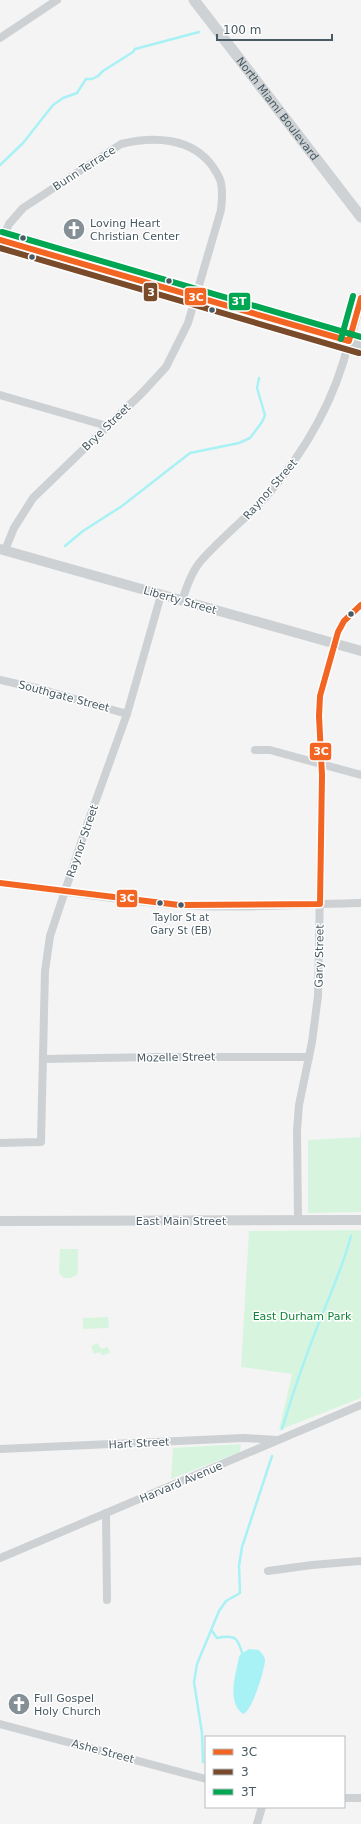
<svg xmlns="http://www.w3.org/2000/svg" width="361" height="1824" font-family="'DejaVu Sans',sans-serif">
	<rect width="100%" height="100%" fill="#f4f4f4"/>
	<g fill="#d7f5de">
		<path d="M 361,1129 L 361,1212 L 308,1213 L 308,1140 L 360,1137 Z"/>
		<path d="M 361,1230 L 361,1398 L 279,1430 L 292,1374 L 241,1367 L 249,1231 Z"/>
		<path d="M 60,1249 L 78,1249 L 78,1274 L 71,1278 L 64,1278 L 59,1273 Z"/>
		<path d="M 108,1317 L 109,1328 L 83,1329 L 83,1318 Z"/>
		<path d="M 98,1343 L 101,1349 L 108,1347 L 110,1353 L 102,1355 L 100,1352 L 94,1354 L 91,1346 Z"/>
		<path d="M 241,1444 L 240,1452 L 171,1479 L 173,1448 Z"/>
	</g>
	<path fill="#a8f1f5" d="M 249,1649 L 259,1650 C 262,1654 265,1656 265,1661 C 264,1671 252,1712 243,1714 C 226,1702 236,1674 239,1657 L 241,1654 Z"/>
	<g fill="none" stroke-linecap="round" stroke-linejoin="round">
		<g stroke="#a8f1f5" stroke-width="2.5">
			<path d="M 0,165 L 23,143 L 53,105 L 63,98 L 77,93 L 86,79 L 92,79 L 98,76 L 103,71 L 133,52 L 135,49 L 199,32"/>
			<path d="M 65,546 L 83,531 L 122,506 L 190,453 L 239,443 L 250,438 L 262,422 L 265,415 L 257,388 L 259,378"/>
			<path d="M 282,1429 C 294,1389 308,1349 324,1310 C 334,1286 344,1262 351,1236"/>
			<path d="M 212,1631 L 217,1638 C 236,1634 238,1638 243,1656"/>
			<path d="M 203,1762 L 202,1733 L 194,1682 L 197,1664 L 219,1611 L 226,1601 L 240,1593 L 239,1566 L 242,1547 L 272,1456"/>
		</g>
		<g stroke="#cdd1d3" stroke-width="8">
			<path d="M 0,38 L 57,0"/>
			<path d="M 0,245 L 9,224 L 23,208 L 121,144 C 153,136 192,137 213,167 C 216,172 220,177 221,183 C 223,192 222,201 221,210 L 188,323 L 166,367 L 143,392 L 33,498 L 14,528 L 5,550"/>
			<path d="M 0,395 L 107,426"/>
			<path d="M 182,601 C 186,588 191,573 200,562 C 220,539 244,520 265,498 C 305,452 335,401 349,341"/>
			<path d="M 0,680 L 40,689 L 127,714"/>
			<path d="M 255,750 L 270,750 L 361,775"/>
			<path d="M 0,883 C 59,890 119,901 178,905 C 239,909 300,904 361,903"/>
			<path d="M 43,1059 L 155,1057 L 309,1057"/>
			<path d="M 0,1143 L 41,1142 L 45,971 L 50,936 L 87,825 L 127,714 L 161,595"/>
			<path d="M 298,1220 L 297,1130 L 299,1105 L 312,1042 L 318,996 L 321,836 L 322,775 L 319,716 L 320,696 L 338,632 L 344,621 L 361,605"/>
			<path d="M 0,1449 L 244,1438 L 277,1440"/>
			<path d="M 106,1513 L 107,1600"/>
			<path d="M 0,1558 L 361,1405"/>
			<path d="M 268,1571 L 312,1565 L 361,1561"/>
			<path d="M 0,1724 L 206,1779"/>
			<path d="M 344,1798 L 361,1798"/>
			<path d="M 257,1824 L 262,1807"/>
		</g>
		<g stroke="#cdd1d3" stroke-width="10">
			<path d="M 349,341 L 361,298"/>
			<path d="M 0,549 L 361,651"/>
			<path d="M 0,1221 L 361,1220"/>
		</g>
		<path stroke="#ced2d4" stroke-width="11" id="s1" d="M 194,0 L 361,217"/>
		<path stroke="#cacfd1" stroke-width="12" d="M 0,240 L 361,345"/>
		<g stroke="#fff" stroke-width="9">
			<g id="bus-1">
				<path d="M 0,240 L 349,341 L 361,298"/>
				<path d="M 0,883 L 179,905 L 320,904 L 322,775 L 319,716 L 320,696 L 338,632 L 344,621 L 361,605"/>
			</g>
		</g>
		<g stroke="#fff" stroke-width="9">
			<path id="bus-2" d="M 0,248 L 359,353"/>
		</g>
		<g stroke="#fff" stroke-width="9">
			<g id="bus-3">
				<path d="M 2,232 L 361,337"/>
				<path d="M 341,339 L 353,296"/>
			</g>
		</g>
		<use href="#bus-1" stroke="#f26522" stroke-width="6"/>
		<use href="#bus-2" stroke="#7a4b2a" stroke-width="6"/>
		<use href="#bus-3" stroke="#00a651" stroke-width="6"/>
	</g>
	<defs>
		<g id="church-disc" transform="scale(1.15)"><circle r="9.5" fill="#849096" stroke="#fff"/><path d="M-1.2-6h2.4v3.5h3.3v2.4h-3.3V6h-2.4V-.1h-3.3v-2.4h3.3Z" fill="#fff"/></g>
	</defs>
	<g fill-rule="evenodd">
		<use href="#church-disc" x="74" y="229"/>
		<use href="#church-disc" x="19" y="1704"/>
	</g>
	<g fill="#485a63" stroke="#fff" stroke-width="1.5">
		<circle cx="23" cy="238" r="3.5"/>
		<circle cx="32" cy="257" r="3.5"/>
		<circle cx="169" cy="281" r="3.5"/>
		<circle cx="212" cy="310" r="3.5"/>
		<circle cx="351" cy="614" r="3.5"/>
		<circle cx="160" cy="903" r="3.5"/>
		<circle cx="181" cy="905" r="3.5"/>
	</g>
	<g text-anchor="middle" stroke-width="3" stroke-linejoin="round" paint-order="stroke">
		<g font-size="10" fill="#485a63" stroke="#fff">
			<text x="181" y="921">Taylor St at<tspan x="181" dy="13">Gary St (EB)</tspan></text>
		</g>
		<g font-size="11" fill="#485a63" stroke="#fff">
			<text dy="4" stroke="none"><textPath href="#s1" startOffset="137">North Miami Boulevard</textPath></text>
			<text transform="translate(84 168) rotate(-33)" y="4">Bunn Terrace</text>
			<text transform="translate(106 427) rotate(-44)" y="4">Brye Street</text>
			<text transform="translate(270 489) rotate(-49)" y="4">Raynor Street</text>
			<text transform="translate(180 600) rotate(16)" y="4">Liberty Street</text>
			<text transform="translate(64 696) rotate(15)" y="4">Southgate Street</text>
			<text transform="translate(82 841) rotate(-71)" y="4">Raynor Street</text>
			<text transform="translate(319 956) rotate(-89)" y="4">Gary Street</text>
			<text transform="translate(176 1057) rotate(-1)" y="4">Mozelle Street</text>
			<text x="181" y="1225">East Main Street</text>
			<text transform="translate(139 1443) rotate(-3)" y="4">Hart Street</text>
			<text transform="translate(181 1482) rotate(-23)" y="4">Harvard Avenue</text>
			<text transform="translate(103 1751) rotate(15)" y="4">Ashe Street</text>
		</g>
		<g font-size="11" fill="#485a63" stroke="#fff" text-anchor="start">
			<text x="90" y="227">Loving Heart<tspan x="90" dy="13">Christian Center</tspan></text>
			<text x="34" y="1702">Full Gospel<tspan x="34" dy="13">Holy Church</tspan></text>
		</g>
		<g font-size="11" fill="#0d8337" stroke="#fff">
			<text x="302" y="1320">East Durham Park</text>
		</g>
	</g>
	<g stroke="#fff" stroke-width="1.5">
		<rect x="143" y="282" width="15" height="20" rx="4" fill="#7a4b2a"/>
		<rect x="184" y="287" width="23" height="19" rx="4" fill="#f26522"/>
		<rect x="228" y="292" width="23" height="19" rx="4" fill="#00a651"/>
		<rect x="309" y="742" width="23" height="19" rx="4" fill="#f26522"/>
		<rect x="116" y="889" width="22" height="19" rx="4" fill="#f26522"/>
	</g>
	<g font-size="11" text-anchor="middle" font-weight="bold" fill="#fff">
		<text x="151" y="296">3</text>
		<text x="196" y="301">3C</text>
		<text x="239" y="305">3T</text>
		<text x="321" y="755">3C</text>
		<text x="127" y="902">3C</text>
	</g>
	<rect x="205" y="1736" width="140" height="72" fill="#ffffff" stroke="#b6bdc1"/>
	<rect x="213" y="1749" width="20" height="6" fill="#f26522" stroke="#b6bdc1"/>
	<text x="241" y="1756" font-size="12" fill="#485a63">3C</text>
	<rect x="213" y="1769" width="20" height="6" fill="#7a4b2a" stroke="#b6bdc1"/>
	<text x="241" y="1776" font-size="12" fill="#485a63">3</text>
	<rect x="213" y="1789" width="20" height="6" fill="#00a651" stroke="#b6bdc1"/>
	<text x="241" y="1796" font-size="12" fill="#485a63">3T</text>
	<path d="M217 34v6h115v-6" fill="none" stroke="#485a63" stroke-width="2"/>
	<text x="223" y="34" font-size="12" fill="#485a63" stroke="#ffffff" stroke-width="3" paint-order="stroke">100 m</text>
</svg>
